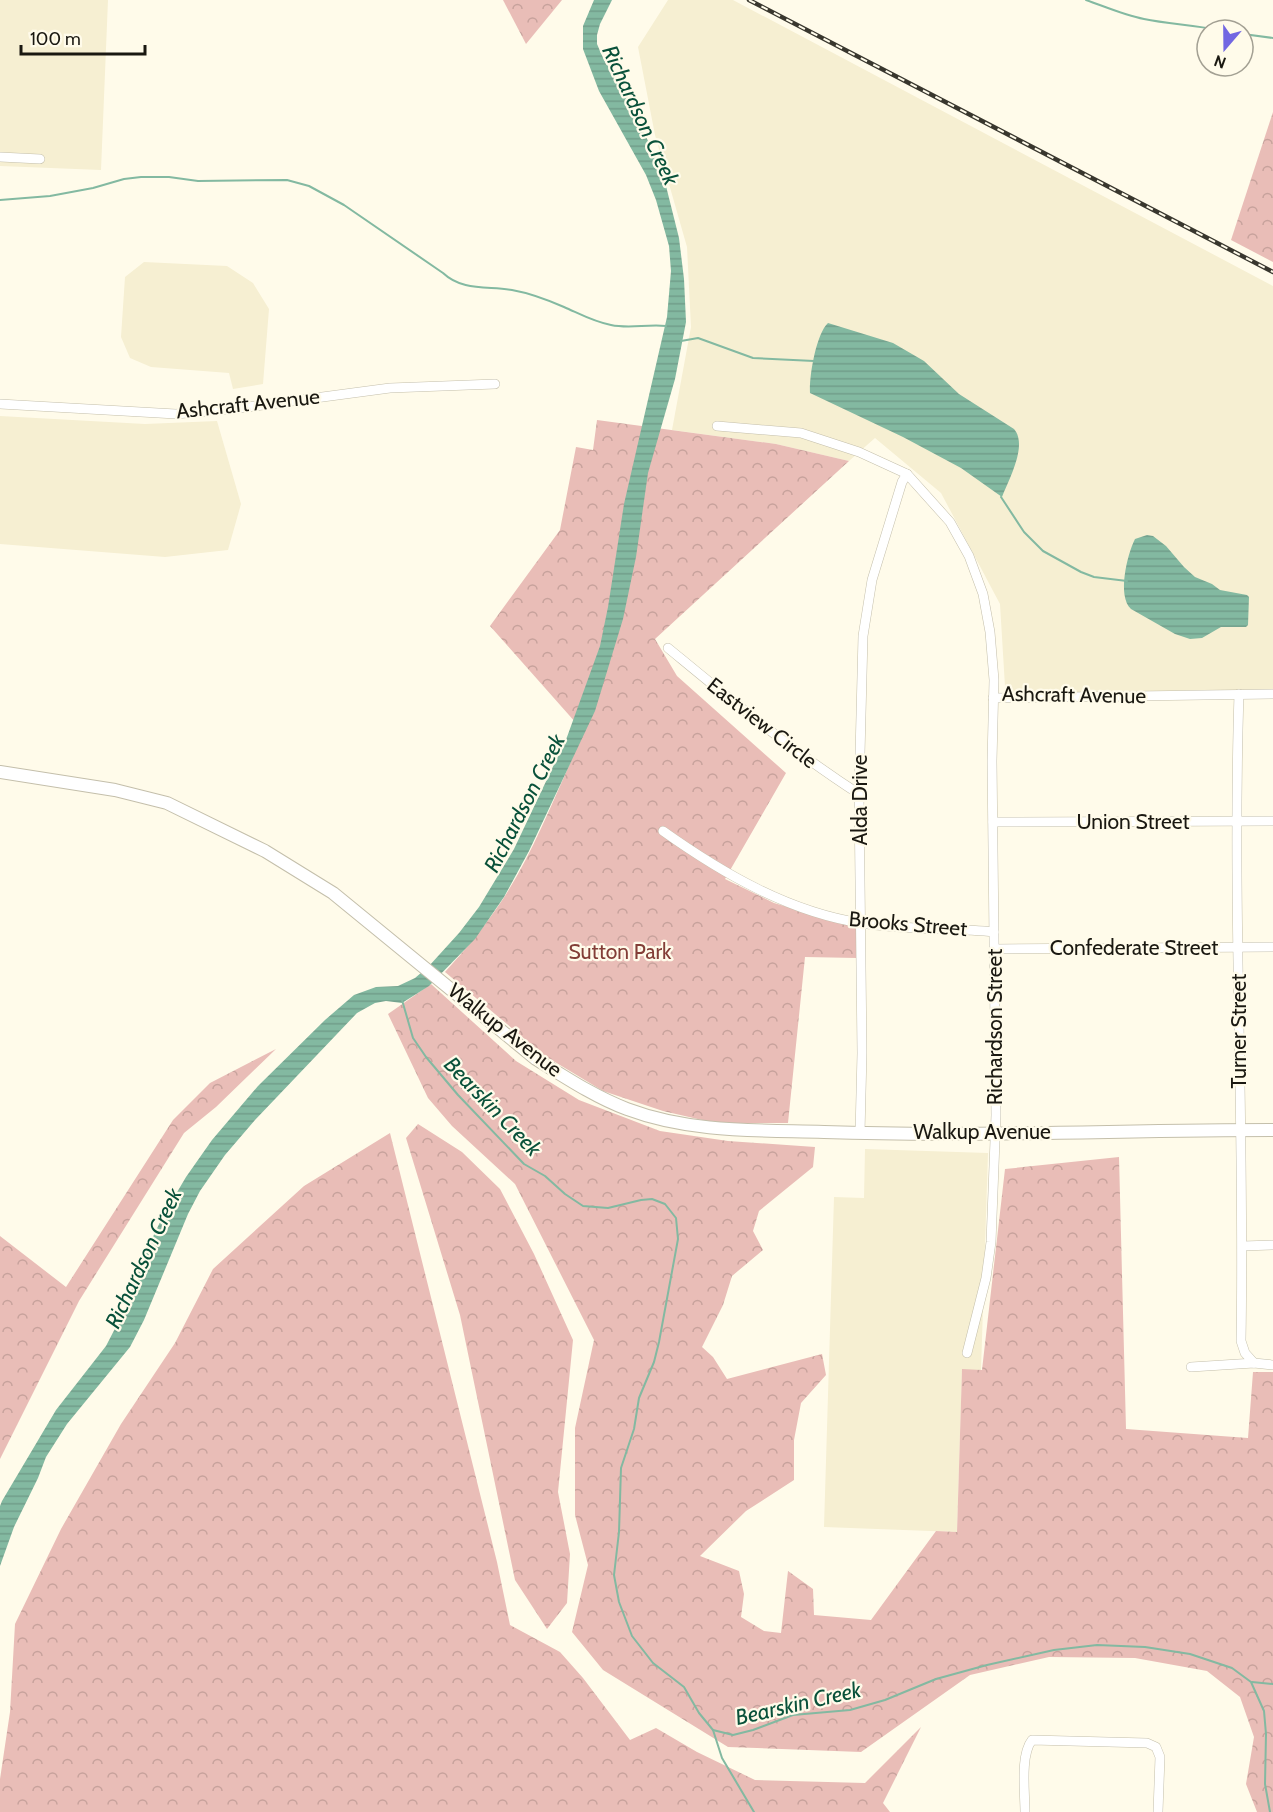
<svg xmlns="http://www.w3.org/2000/svg" width="1273" height="1812" font-family="Cabin,sans-serif">
	<defs>
		<pattern id="forest-crowns" width="20" height="18" patternUnits="userSpaceOnUse" patternTransform="scale(1.5)"><rect width="20" height="18" fill="#e9bdb7"/><path d="M2 6a3 3 0 1 1 6 0M12 15a3 3 0 1 1 6 0" fill="none" stroke="#c7a29c"/></pattern>
		<pattern id="water-rules" width="6" height="5" patternUnits="userSpaceOnUse" patternTransform="scale(1.5)"><rect width="6" height="5" fill="#83b9a1"/><path d="M0 2.5h6" fill="none" stroke="#719e8a"/></pattern>
	</defs>
	<rect width="100%" height="100%" fill="#fffbea"/>
	<g fill="#f6efd2">
		<path d="M 0,0 L 108,0 L 101,170 L 0,166 Z"/>
		<path d="M 668,0 L 733,0 L 1273,286 L 1273,698 L 1006,703 L 1000,604 L 941,493 L 875,438 L 849,461 L 776,444 L 672,430 L 691,327 L 687,247 L 655,135 L 638,47 Z"/>
		<path d="M 144,262 L 227,266 L 253,283 L 269,309 L 263,384 L 233,389 L 229,373 L 151,367 L 130,358 L 121,337 L 125,277 Z"/>
		<path d="M 0,416 L 145,424 L 217,421 L 241,504 L 228,550 L 165,557 L 0,544 Z"/>
		<path d="M 865,1149 L 988,1153 L 981,1370 L 962,1370 L 957,1532 L 824,1527 L 834,1197 L 864,1198 Z"/>
	</g>
	<g fill="url(#forest-crowns)">
		<path d="M 503,0 L 562,0 L 526,44 Z"/>
		<path d="M 1273,112 L 1273,262 L 1231,240 Z"/>
		<path d="M 597,420 L 776,444 L 849,461 L 655,639 L 677,676 L 786,773 L 725,879 L 774,903 L 856,927 L 857,958 L 805,957 L 788,1123 L 715,1123 L 663,1111 L 603,1091 L 545,1056 L 445,972 C 466,949 485,926 503,899 C 535,850 559,786 584,732 L 490,626 L 560,530 L 576,447 L 593,450 Z"/>
		<path d="M 431,984 L 516,1061 L 579,1100 L 660,1131 L 728,1141 L 815,1147 L 813,1167 L 759,1211 L 753,1231 L 763,1250 L 732,1276 L 723,1305 L 702,1347 L 713,1357 L 727,1379 L 822,1354 L 826,1375 L 801,1403 L 794,1440 L 794,1480 L 746,1511 L 700,1556 L 739,1571 L 744,1594 L 741,1617 L 764,1631 L 781,1633 L 788,1571 L 813,1589 L 814,1615 L 871,1620 L 936,1531 L 957,1532 L 962,1369 L 982,1370 L 1005,1169 L 1119,1157 L 1126,1429 L 1248,1438 L 1253,1372 L 1273,1372 L 1273,1812 L 1257,1812 L 1246,1784 L 1254,1737 L 1240,1697 L 1207,1671 L 1135,1658 L 1049,1657 L 970,1675 L 861,1752 L 728,1747 L 603,1670 L 572,1632 L 588,1565 L 575,1515 L 575,1428 L 594,1340 L 515,1184 L 452,1126 L 428,1098 L 388,1014 Z"/>
		<path d="M 276,1049 L 216,1107 L 184,1133 L 79,1301 L 0,1459 L 0,1236 L 66,1287 L 173,1120 L 210,1083 Z"/>
		<path d="M 418,1124 L 462,1152 L 500,1189 L 534,1254 L 573,1340 L 558,1492 L 570,1554 L 567,1603 L 547,1629 L 515,1580 L 460,1315 L 406,1138 Z"/>
		<path d="M 390,1133 L 497,1562 L 510,1625 L 560,1652 L 583,1678 L 630,1740 L 656,1728 L 697,1752 L 755,1780 L 865,1783 L 921,1727 L 883,1803 L 890,1812 L 0,1812 L 0,1779 L 10,1712 L 15,1624 L 61,1529 L 121,1424 L 175,1343 L 213,1269 L 304,1186 Z"/>
	</g>
	<g fill="url(#water-rules)">
		<path d="M 594,0 L 612,0 L 600,24 L 597,35 L 597,44 L 604,60 L 628,97 L 663,174 L 679,238 L 684,279 L 686,322 L 675,379 L 648,473 L 636,557 L 623,619 L 595,711 L 529,851 L 504,897 L 475,939 L 429,986 L 402,1003 L 386,1001 L 375,1003 L 357,1013 L 255,1120 L 225,1155 L 200,1191 L 188,1214 L 144,1320 L 130,1347 L 67,1424 L 46,1457 L 38,1478 L 14,1527 L 0,1566 L 0,1506 L 2,1501 L 56,1410 L 106,1346 L 123,1313 L 147,1249 L 163,1216 L 186,1177 L 212,1140 L 258,1086 L 325,1020 L 354,995 L 376,987 L 398,986 L 415,978 L 429,966 L 459,933 L 479,907 L 514,849 L 567,737 L 600,646 L 608,607 L 624,504 L 667,317 L 671,271 L 669,246 L 656,200 L 646,175 L 599,91 L 583,49 L 583,26 Z"/>
		<path d="M 828,323 L 893,343 L 924,361 L 959,394 L 1014,429 C 1028,445 1009,479 1002,497 L 961,468 L 903,437 L 810,393 C 809,377 816,334 828,323 Z"/>
		<path d="M 1147,535 L 1153,536 L 1166,546 L 1184,567 L 1195,577 L 1212,584 L 1220,590 L 1247,595 L 1249,597 L 1248,625 L 1246,627 L 1221,627 L 1202,638 L 1190,639 L 1175,634 L 1131,609 C 1117,596 1127,555 1135,539 Z"/>
	</g>
	<g fill="none" stroke-linecap="round" stroke-linejoin="round">
		<g stroke="#83b9a1" stroke-width="2">
			<path d="M 1086,0 C 1106,7 1124,15 1144,19 C 1168,24 1194,25 1218,30"/>
			<path d="M 1243,34 L 1273,38"/>
			<path d="M 0,200 L 50,196 L 93,188 L 124,179 L 141,177 L 169,177 L 198,181 L 287,180 L 309,186 L 344,205 L 443,273 C 462,291 487,286 512,290 C 529,293 548,300 564,307 C 580,314 594,322 611,325 C 629,329 647,324 666,326"/>
			<path d="M 681,341 L 698,338 L 753,358 L 814,361"/>
			<path d="M 1001,497 L 1024,532 L 1043,551 L 1081,572 L 1094,577 L 1127,581"/>
			<path d="M 402,1000 L 413,1038 L 426,1057 L 458,1095 L 524,1164 L 545,1176 L 565,1194 L 583,1206 L 608,1208 L 641,1200 L 652,1199 L 665,1204 L 676,1218 L 678,1239 L 659,1342 L 654,1362 L 639,1398 L 634,1429 L 621,1468 L 619,1532 L 614,1575 L 619,1602 L 632,1636 L 653,1663 L 684,1687 L 699,1713 L 713,1730 L 733,1735 L 753,1730 L 793,1715 L 850,1710 L 885,1700 L 936,1679 L 987,1665 L 1054,1650 L 1097,1645 L 1145,1647 L 1190,1654 L 1232,1668 L 1251,1682 L 1264,1711 L 1266,1734 L 1265,1784 L 1270,1812"/>
			<path d="M 1252,1682 L 1273,1684"/>
			<path d="M 713,1730 L 722,1758 L 754,1812"/>
		</g>
		<g stroke="#c4bfab" stroke-width="10">
			<g id="street">
				<path d="M 0,157 L 40,159"/>
				<path d="M 0,404 L 176,414 L 240,408 L 390,388 L 495,384"/>
				<path d="M 717,426 L 801,433 L 859,452 L 907,474 L 950,522 L 969,556 L 983,594 L 990,632 L 994,680 L 992,761 L 996,1115 L 991,1242 L 986,1278 L 967,1353"/>
				<path d="M 668,648 C 730,699 792,751 859,794"/>
				<path d="M 1239,694 C 1232,910 1245,1125 1241,1341 L 1245,1353 L 1254,1363"/>
				<path d="M 993,698 L 1273,694"/>
				<path d="M 993,822 L 1273,821"/>
				<path d="M 663,831 C 722,873 789,912 861,923 C 904,930 951,928 994,932"/>
				<path d="M 994,949 L 1273,947"/>
				<path d="M 860,1133 L 862,1053 L 859,794 L 863,636 L 872,580 L 902,482 L 907,474"/>
				<path d="M 1243,1246 L 1273,1245"/>
				<path d="M 1191,1367 L 1254,1363 L 1273,1365"/>
				<path d="M 1025,1812 C 1025,1793 1020,1755 1032,1740 L 1147,1743 L 1156,1747 L 1160,1757 L 1158,1812"/>
			</g>
		</g>
		<g stroke="#c4bfab" stroke-width="14">
			<path id="secondary" d="M 0,772 L 115,790 L 167,803 L 265,851 L 333,893 L 536,1059 C 565,1077 595,1097 627,1109 C 691,1133 758,1130 824,1132 C 974,1137 1124,1130 1273,1130"/>
		</g>
		<use href="#street" stroke="#fff" stroke-width="9"/>
		<use href="#secondary" stroke="#fff" stroke-width="12"/>
		<g stroke="#39372e" stroke-width="4.5">
			<path id="rail" d="M 749,0 L 1273,272"/>
		</g>
		<use href="#rail" stroke="#fffbea" stroke-width="2" stroke-dasharray="7" stroke-linecap="butt"/>
	</g>
	<g text-anchor="middle" stroke-width="4.5" stroke-linejoin="round" paint-order="stroke">
		<g font-size="21" fill="#1a1811" stroke="#fffbea">
			<text transform="translate(248 404) rotate(-6)" y="7">Ashcraft Avenue</text>
			<text transform="translate(1074 695) rotate(1)" y="7">Ashcraft Avenue</text>
			<text transform="translate(762 723) rotate(38)" y="7">Eastview Circle</text>
			<text transform="translate(860 800) rotate(-90)" y="7">Alda Drive</text>
			<text x="1133" y="829">Union Street</text>
			<text transform="translate(908 924) rotate(5)" y="7">Brooks Street</text>
			<text x="1134" y="955">Confederate Street</text>
			<text transform="translate(995 1027) rotate(-90)" y="7">Richardson Street</text>
			<text transform="translate(505 1030) rotate(38)" y="7">Walkup Avenue</text>
			<text transform="translate(1239 1031) rotate(-90)" y="7">Turner Street</text>
			<text x="982" y="1139">Walkup Avenue</text>
		</g>
		<g font-size="21" fill="#833e37" stroke="#fffbea">
			<text x="620" y="959">Sutton Park</text>
		</g>
		<g font-size="22" font-style="italic" fill="#09513a" stroke="#fffbea">
			<text transform="translate(641 115) rotate(65)" y="8">Richardson Creek</text>
			<text transform="translate(524 803) rotate(-63)" y="8">Richardson Creek</text>
			<text transform="translate(493 1106) rotate(46)" y="8">Bearskin Creek</text>
			<text transform="translate(143 1258) rotate(-65)" y="8">Richardson Creek</text>
			<text transform="translate(798 1703) rotate(-13)" y="8">Bearskin Creek</text>
		</g>
	</g>
	<g transform="translate(1225 48) rotate(200)"><circle r="28" fill="#fffbea" stroke="#a3a093" stroke-width="1.5"/>
	<path d="M0-4.5L10 22L0 15L-10 22Z" fill="#7267e2"/>
	<text y="-9" font-size="16" font-weight="bold" text-anchor="middle" fill="#1a1811">N</text>
	</g>
	<path d="M21 45v9h124v-9" fill="none" stroke="#1a1811" stroke-width="3"/>
	<text x="30" y="45" font-size="18" fill="#1a1811" stroke="#fffbea" stroke-width="4.5" paint-order="stroke">100 m</text>
</svg>
